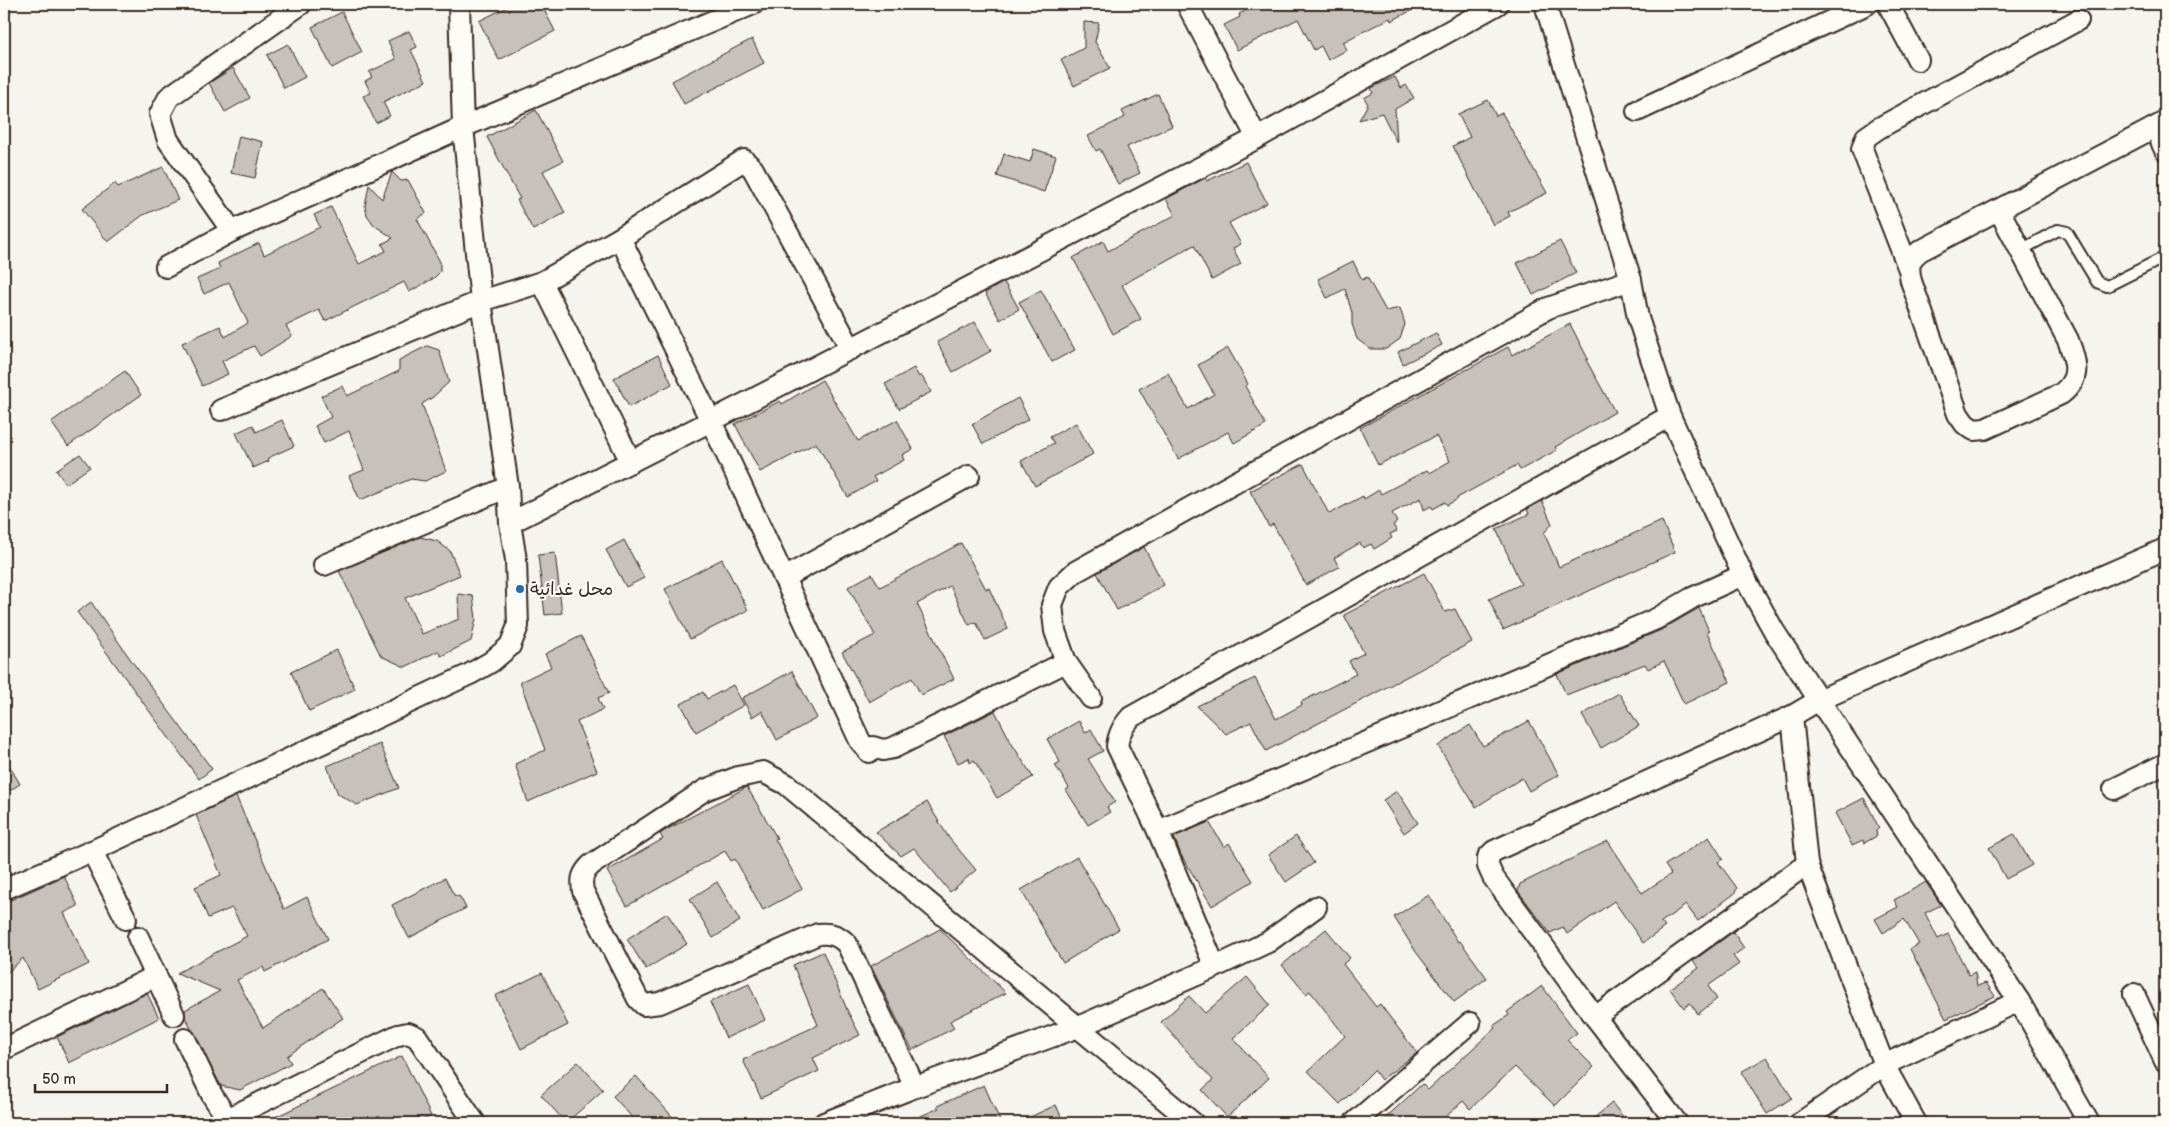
<svg xmlns="http://www.w3.org/2000/svg" width="2169" height="1127" font-family="'Balsamiq Sans','Playpen Sans Arabic',sans-serif">
	<rect width="100%" height="100%" fill="#f5f4ee"/>
	<filter id="ink" filterUnits="userSpaceOnUse"><feTurbulence type="fractalNoise" baseFrequency=".02" numOctaves="2"/><feDisplacementMap in="SourceGraphic" scale="10" xChannelSelector="R" yChannelSelector="G"/><feConvolveMatrix kernelMatrix="1 2 1 2 8 2 1 2 1" color-interpolation-filters="sRGB"/></filter>
	<g filter="url(#ink)">
		<g fill="#c7c1bb" stroke="#3b2a1e">
			<path d="M 513,4 L 541,4 L 555,31 L 499,60 L 479,21 Z"/>
			<path d="M 1260,4 L 1424,4 L 1391,21 L 1390,18 L 1343,42 L 1347,50 L 1328,60 L 1321,46 L 1314,50 L 1298,19 L 1237,50 L 1224,25 L 1240,17 L 1239,14 Z"/>
			<path d="M 342,12 L 362,52 L 332,68 L 312,27 Z"/>
			<path d="M 1084,22 L 1099,23 L 1095,42 L 1110,68 L 1074,86 L 1061,60 L 1084,48 Z"/>
			<path d="M 409,31 L 417,47 L 411,50 L 426,81 L 383,102 L 390,116 L 376,123 L 363,96 L 371,93 L 365,81 L 372,77 L 369,72 L 396,59 L 388,41 Z"/>
			<path d="M 752,39 L 764,63 L 684,104 L 672,81 Z"/>
			<path d="M 288,44 L 305,77 L 284,88 L 267,55 Z"/>
			<path d="M 233,68 L 250,98 L 225,112 L 209,83 Z"/>
			<path d="M 1395,77 L 1401,88 L 1406,85 L 1414,98 L 1395,109 L 1397,143 L 1382,113 L 1359,120 L 1368,104 L 1364,98 L 1373,93 L 1371,88 Z"/>
			<path d="M 1158,94 L 1172,126 L 1127,147 L 1140,173 L 1118,184 L 1100,149 L 1096,151 L 1088,136 L 1125,117 L 1122,111 Z"/>
			<path d="M 1488,100 L 1496,116 L 1502,113 L 1547,193 L 1508,212 L 1510,216 L 1493,225 L 1453,146 L 1470,137 L 1458,114 Z"/>
			<path d="M 536,110 L 563,161 L 543,171 L 565,213 L 533,230 L 517,200 L 520,199 L 487,137 Z"/>
			<path d="M 239,136 L 263,142 L 255,178 L 231,173 Z"/>
			<path d="M 1034,149 L 1056,156 L 1044,192 L 997,176 L 1004,154 L 1030,162 Z"/>
			<path d="M 1246,162 L 1267,203 L 1229,223 L 1241,244 L 1233,248 L 1241,264 L 1212,280 L 1194,245 L 1122,285 L 1141,319 L 1113,334 L 1073,258 L 1103,241 L 1108,251 L 1175,215 L 1166,199 L 1205,178 L 1207,181 Z"/>
			<path d="M 163,167 L 178,200 L 143,215 L 108,242 L 82,209 L 115,183 L 118,187 Z"/>
			<path d="M 392,172 L 401,181 L 408,180 L 426,213 L 417,219 L 440,262 L 440,272 L 434,278 L 409,292 L 404,282 L 325,321 L 319,310 L 286,326 L 292,336 L 260,356 L 254,346 L 222,361 L 228,374 L 202,386 L 182,343 L 220,326 L 225,337 L 248,323 L 229,282 L 204,294 L 197,279 L 220,269 L 218,263 L 259,243 L 264,255 L 320,227 L 314,215 L 331,207 L 359,264 L 386,251 L 382,244 L 393,238 L 374,225 L 367,215 L 365,206 L 369,185 L 382,199 Z"/>
			<path d="M 1560,241 L 1576,273 L 1533,295 L 1517,263 Z"/>
			<path d="M 1353,261 L 1362,280 L 1367,277 L 1386,311 L 1400,308 L 1405,324 L 1400,339 L 1386,349 L 1370,349 L 1357,339 L 1352,324 L 1352,313 L 1345,289 L 1327,298 L 1318,279 Z"/>
			<path d="M 1004,282 L 1019,309 L 1000,320 L 985,293 Z"/>
			<path d="M 1041,290 L 1075,350 L 1052,362 L 1019,302 Z"/>
			<path d="M 975,322 L 991,351 L 953,372 L 937,342 Z"/>
			<path d="M 1570,324 L 1588,359 L 1586,360 L 1615,412 L 1555,447 L 1557,450 L 1520,470 L 1517,465 L 1457,498 L 1458,499 L 1447,505 L 1445,502 L 1433,509 L 1431,506 L 1424,510 L 1421,498 L 1392,513 L 1397,522 L 1393,525 L 1397,531 L 1390,534 L 1392,538 L 1374,549 L 1371,544 L 1363,548 L 1360,543 L 1334,558 L 1339,567 L 1306,585 L 1273,524 L 1269,527 L 1250,491 L 1303,464 L 1329,514 L 1363,496 L 1364,499 L 1379,490 L 1381,494 L 1427,470 L 1430,473 L 1450,461 L 1436,436 L 1378,465 L 1360,428 L 1508,347 L 1512,355 Z"/>
			<path d="M 1436,333 L 1442,345 L 1403,364 L 1398,352 Z"/>
			<path d="M 427,346 L 439,350 L 449,382 L 433,397 L 422,404 L 446,471 L 425,481 L 411,479 L 360,500 L 349,476 L 364,470 L 349,431 L 324,443 L 315,426 L 331,417 L 321,396 L 342,386 L 347,396 L 399,371 L 399,360 Z"/>
			<path d="M 1228,348 L 1248,384 L 1245,386 L 1266,425 L 1234,443 L 1228,432 L 1178,459 L 1139,389 L 1168,373 L 1188,409 L 1214,394 L 1198,365 Z"/>
			<path d="M 658,355 L 672,384 L 629,407 L 614,378 Z"/>
			<path d="M 914,368 L 919,377 L 921,375 L 931,392 L 899,409 L 885,384 Z"/>
			<path d="M 125,371 L 141,395 L 68,446 L 51,422 Z"/>
			<path d="M 822,380 L 858,441 L 897,420 L 913,449 L 902,455 L 904,460 L 873,477 L 876,481 L 848,497 L 816,443 L 760,472 L 735,424 L 780,401 L 782,404 Z"/>
			<path d="M 1018,398 L 1029,419 L 983,444 L 972,424 Z"/>
			<path d="M 282,420 L 294,446 L 268,458 L 269,461 L 253,468 L 236,433 L 253,425 L 256,432 Z"/>
			<path d="M 1076,423 L 1093,454 L 1035,486 L 1021,461 L 1054,443 L 1050,437 Z"/>
			<path d="M 80,454 L 90,467 L 66,484 L 56,470 Z"/>
			<path d="M 1542,501 L 1552,524 L 1544,533 L 1559,567 L 1662,521 L 1675,552 L 1503,630 L 1489,599 L 1521,584 L 1496,529 L 1529,514 L 1527,509 Z"/>
			<path d="M 420,537 L 437,541 L 450,551 L 460,575 L 405,598 L 422,634 L 459,619 L 458,594 L 473,596 L 476,619 L 471,641 L 441,656 L 438,651 L 405,667 L 381,656 L 339,571 Z"/>
			<path d="M 624,540 L 644,578 L 626,587 L 606,550 Z"/>
			<path d="M 961,543 L 986,589 L 989,588 L 1008,629 L 985,640 L 976,622 L 969,625 L 950,586 L 917,604 L 954,679 L 921,695 L 912,678 L 869,702 L 842,652 L 875,635 L 848,587 L 872,574 L 880,587 Z"/>
			<path d="M 1144,547 L 1164,585 L 1117,610 L 1097,573 Z"/>
			<path d="M 555,553 L 562,613 L 545,615 L 538,555 Z"/>
			<path d="M 722,559 L 748,610 L 690,639 L 665,589 Z"/>
			<path d="M 1424,573 L 1445,612 L 1455,609 L 1472,642 L 1266,751 L 1251,722 L 1226,734 L 1197,706 L 1255,678 L 1276,719 L 1302,705 L 1301,702 L 1356,674 L 1349,661 L 1364,653 L 1344,615 Z"/>
			<path d="M 91,602 L 131,660 L 212,769 L 199,779 L 77,612 Z"/>
			<path d="M 1699,608 L 1709,631 L 1707,632 L 1730,682 L 1684,704 L 1664,661 L 1648,669 L 1645,664 L 1566,695 L 1557,674 L 1661,630 Z"/>
			<path d="M 581,636 L 609,693 L 598,698 L 603,709 L 577,722 L 597,771 L 528,802 L 515,764 L 545,750 L 520,682 L 551,667 L 545,654 Z"/>
			<path d="M 337,650 L 355,689 L 309,711 L 291,672 Z"/>
			<path d="M 792,671 L 817,718 L 777,740 L 762,711 L 752,717 L 742,698 Z"/>
			<path d="M 733,685 L 744,705 L 696,732 L 681,704 L 703,692 L 707,699 Z"/>
			<path d="M 1619,693 L 1639,726 L 1601,748 L 1582,715 Z"/>
			<path d="M 995,711 L 1012,744 L 1033,777 L 997,798 L 974,760 L 970,763 L 969,758 L 958,763 L 944,736 Z"/>
			<path d="M 1079,721 L 1085,733 L 1091,729 L 1103,751 L 1088,759 L 1115,802 L 1107,807 L 1110,812 L 1088,825 L 1066,790 L 1069,788 L 1055,765 L 1060,762 L 1047,739 Z"/>
			<path d="M 1529,721 L 1559,775 L 1529,791 L 1522,778 L 1476,807 L 1438,746 L 1470,725 L 1483,746 Z"/>
			<path d="M 380,744 L 399,788 L 357,805 L 338,794 L 327,766 Z"/>
			<path d="M 4,757 L 20,784 L 4,794 Z"/>
			<path d="M 747,787 L 777,838 L 775,839 L 802,889 L 763,910 L 735,859 L 731,861 L 725,851 L 627,906 L 607,871 L 663,839 L 660,834 L 666,830 Z"/>
			<path d="M 1397,791 L 1418,823 L 1404,833 L 1383,800 Z"/>
			<path d="M 236,796 L 284,909 L 307,897 L 328,939 L 265,972 L 263,967 L 237,980 L 263,1028 L 323,988 L 343,1018 L 287,1056 L 291,1063 L 240,1090 L 221,1086 L 185,1017 L 185,1010 L 220,991 L 177,973 L 247,936 L 232,908 L 208,918 L 195,887 L 221,875 L 196,815 Z"/>
			<path d="M 1864,798 L 1879,828 L 1876,831 L 1877,836 L 1864,843 L 1863,840 L 1852,845 L 1835,813 Z"/>
			<path d="M 927,802 L 949,838 L 976,870 L 950,892 L 914,848 L 901,856 L 876,832 Z"/>
			<path d="M 1209,822 L 1224,847 L 1229,843 L 1253,881 L 1212,906 L 1181,855 L 1174,837 Z"/>
			<path d="M 2014,834 L 2032,865 L 2006,879 L 1989,848 Z"/>
			<path d="M 1296,836 L 1314,863 L 1286,882 L 1268,855 Z"/>
			<path d="M 1709,837 L 1723,859 L 1718,862 L 1737,888 L 1734,894 L 1698,921 L 1686,905 L 1661,922 L 1665,927 L 1643,943 L 1614,901 L 1567,934 L 1563,927 L 1550,933 L 1518,891 L 1520,884 L 1608,841 L 1642,893 L 1671,874 L 1665,865 Z"/>
			<path d="M 1077,857 L 1119,929 L 1063,963 L 1021,890 Z"/>
			<path d="M 64,876 L 78,906 L 64,913 L 89,964 L 38,989 L 23,958 L 4,976 L 4,903 Z"/>
			<path d="M 445,878 L 454,895 L 460,897 L 466,908 L 409,938 L 392,905 Z"/>
			<path d="M 717,882 L 740,921 L 713,938 L 690,899 Z"/>
			<path d="M 1926,882 L 1941,905 L 1925,913 L 1938,939 L 1948,934 L 1969,975 L 1975,972 L 1977,986 L 1986,983 L 1995,996 L 1946,1019 L 1910,949 L 1919,944 L 1904,919 L 1883,933 L 1875,919 L 1898,907 L 1894,900 Z"/>
			<path d="M 1429,895 L 1458,942 L 1460,941 L 1487,978 L 1454,1002 L 1416,952 L 1394,917 Z"/>
			<path d="M 667,913 L 687,944 L 646,969 L 627,939 Z"/>
			<path d="M 940,929 L 1006,993 L 950,1021 L 954,1028 L 912,1050 L 871,966 Z"/>
			<path d="M 1326,929 L 1350,958 L 1343,964 L 1376,1007 L 1380,1004 L 1417,1053 L 1381,1080 L 1374,1070 L 1340,1104 L 1308,1071 L 1345,1036 L 1310,991 L 1306,994 L 1282,965 Z"/>
			<path d="M 1733,932 L 1744,948 L 1733,956 L 1739,964 L 1708,986 L 1717,999 L 1698,1014 L 1690,1003 L 1684,1008 L 1670,989 L 1699,968 L 1693,961 Z"/>
			<path d="M 823,952 L 848,1012 L 860,1035 L 813,1058 L 819,1071 L 761,1098 L 743,1060 L 818,1025 L 793,965 Z"/>
			<path d="M 542,973 L 568,1025 L 521,1049 L 495,996 Z"/>
			<path d="M 1247,977 L 1270,1005 L 1233,1038 L 1269,1078 L 1227,1117 L 1202,1090 L 1213,1080 L 1161,1022 L 1189,996 L 1205,1013 Z"/>
			<path d="M 749,984 L 765,1020 L 726,1038 L 710,1002 Z"/>
			<path d="M 1542,986 L 1577,1033 L 1567,1040 L 1594,1067 L 1555,1106 L 1515,1067 L 1470,1109 L 1463,1101 L 1439,1123 L 1380,1123 L 1422,1084 L 1428,1090 L 1495,1028 L 1493,1026 L 1509,1015 L 1507,1012 Z"/>
			<path d="M 147,993 L 159,1018 L 69,1063 L 57,1037 Z"/>
			<path d="M 402,1056 L 431,1116 L 416,1123 L 263,1123 Z"/>
			<path d="M 1767,1057 L 1792,1098 L 1767,1114 L 1741,1072 Z"/>
			<path d="M 578,1062 L 603,1090 L 566,1123 L 541,1095 Z"/>
			<path d="M 636,1076 L 678,1123 L 637,1123 L 613,1096 Z"/>
			<path d="M 984,1085 L 1001,1123 L 905,1123 L 939,1108 L 937,1106 Z"/>
			<path d="M 1612,1103 L 1628,1123 L 1588,1123 Z"/>
			<path d="M 1056,1105 L 1064,1123 L 1017,1123 Z"/>
		</g>
		<g fill="none" stroke-linecap="round" stroke-linejoin="round">
			<g stroke="#3b2a1e" stroke-width="14">
				<path id="service" d="M 2021,250 L 2058,230 L 2067,232 L 2097,282 L 2107,286 L 2165,257"/>
			</g>
			<g stroke="#3b2a1e" stroke-width="24">
				<g id="minor">
					<path d="M 1187,4 L 1257,138"/>
					<path d="M 1545,4 L 1631,280 L 1638,318 L 1670,416 L 1743,575 L 1774,631 L 1819,700 L 2019,1001 L 2089,1123"/>
					<path d="M 1888,4 L 1918,60"/>
					<path d="M 1637,111 L 1867,4"/>
					<path d="M 2165,121 C 2156,130 2160,140 2165,150"/>
					<path d="M 1999,210 L 2068,340 C 2076,362 2082,378 2061,394 L 1985,429 L 1974,430 L 1965,424 L 1958,414 L 1911,281 C 1908,267 1908,260 1920,251 L 2163,123"/>
					<path d="M 232,231 L 168,140 L 160,114 L 169,97 L 301,4"/>
					<path d="M 620,238 L 711,421 L 860,741 L 869,752 L 873,747 L 883,750 L 893,748 L 1066,662"/>
					<path d="M 166,267 L 232,231 L 463,127 L 753,4"/>
					<path d="M 1908,267 L 1862,149 L 1866,137 L 1879,128 L 2078,20"/>
					<path d="M 542,282 L 631,462"/>
					<path d="M 221,410 L 481,301 L 542,282 L 620,238 L 744,160 L 753,169 L 851,349"/>
					<path d="M 510,523 L 711,421 L 1257,138 L 1498,4"/>
					<path d="M 324,565 L 508,487"/>
					<path d="M 784,578 L 969,476"/>
					<path d="M 1091,698 L 1066,662 L 1055,631 L 1052,605 L 1059,587 L 1075,572 L 1548,308 L 1631,280"/>
					<path d="M 1792,716 L 1807,864 L 1884,1065 L 1916,1123"/>
					<path d="M 2114,789 L 2165,764"/>
					<path d="M 1158,831 L 1656,619 L 1692,598 L 1743,575"/>
					<path d="M 92,851 L 126,919"/>
					<path d="M 4,889 L 92,851 L 470,674 L 491,662 L 510,646 L 518,626 L 516,560 L 510,523 L 508,487 L 481,301 L 463,127 L 459,4"/>
					<path d="M 138,937 L 174,1015"/>
					<path d="M 1215,967 L 1158,831 L 1117,746 C 1119,733 1123,726 1131,717 L 1670,416"/>
					<path d="M 2134,994 L 2165,1061"/>
					<path d="M 1595,1017 L 1807,864"/>
					<path d="M 185,1039 L 212,1095 L 230,1123"/>
					<path d="M 4,1049 L 156,976"/>
					<path d="M 915,1087 L 847,944 C 838,935 831,933 818,934 L 660,1003 L 644,1005 L 638,999 L 583,891 C 581,879 582,874 591,865 L 705,790 L 738,777 L 763,772 L 786,784 L 1193,1123"/>
					<path d="M 219,1123 L 398,1035 L 408,1033 L 417,1037 L 475,1123"/>
					<path d="M 824,1123 L 915,1087 L 1078,1027 L 1215,967 L 1268,942 L 1316,907"/>
					<path d="M 1354,1123 L 1470,1023"/>
					<path d="M 1677,1123 L 1595,1017 L 1493,877 L 1488,866 L 1488,857 L 1494,851 L 1792,716 L 1819,700 L 2165,549"/>
					<path d="M 1800,1123 L 1884,1065 L 2019,1001"/>
				</g>
			</g>
			<use href="#service" stroke="#fdfcf7" stroke-width="10"/>
			<use href="#minor" stroke="#fdfcf7" stroke-width="20"/>
		</g>
	</g>
	<circle fill="#1f6fb2" stroke="#fdfcf7" stroke-width="2" cx="520" cy="589" r="5"/>
	<g text-anchor="middle" stroke-width="4" stroke-linejoin="round" paint-order="stroke">
		<g font-size="18" fill="#3b2a1e" stroke="#fdfcf7" text-anchor="start">
			<text x="530" y="595">محل غدائية</text>
		</g>
	</g>
	<rect width="2169" height="1127" fill="none" stroke="#fdfcf7" stroke-width="20"/>
	<rect x="10" y="10" width="2149" height="1107" fill="none" stroke="#3b2a1e" stroke-width="2" filter="url(#ink)"/>
	<path d="M35 1084v8h132v-8" fill="none" stroke="#3b2a1e" stroke-width="2.5"/>
	<text x="42" y="1084" font-size="15" fill="#3b2a1e" stroke="#fdfcf7" stroke-width="4" paint-order="stroke">50 m</text>
</svg>
